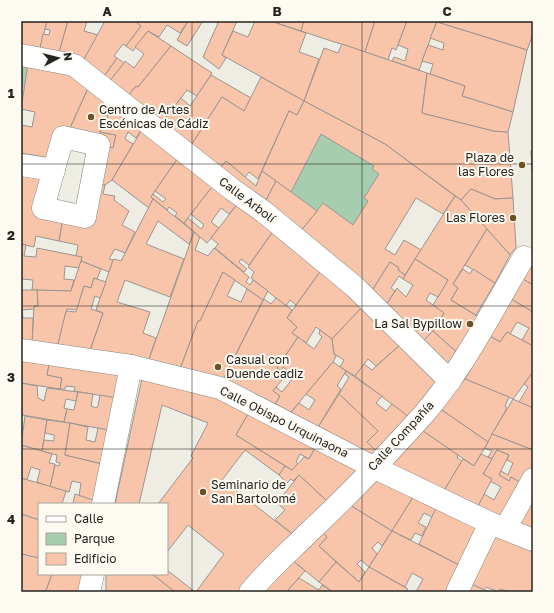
<svg xmlns="http://www.w3.org/2000/svg" width="554" height="613" font-family="'Golos Text',sans-serif">
	<rect width="100%" height="100%" fill="#eeede4"/>
	<g fill="#a6cdad">
		<path d="M 21,62 L 28,64 L 23,92 L 21,92 Z"/>
		<path d="M 321,134 L 374,166 L 372,169 L 379,174 L 368,201 L 353,225 L 317,211 L 291,192 Z"/>
	</g>
	<g fill="#f9c5aa" stroke="#9c9490">
		<path d="M 21,21 L 47,21 L 39,53 L 21,50 Z"/>
		<path d="M 47,21 L 68,21 L 58,56 L 39,53 L 43,34 L 49,35 L 50,30 L 45,29 Z"/>
		<path d="M 68,21 L 87,21 L 84,31 L 98,35 L 83,61 L 58,56 Z"/>
		<path d="M 105,21 L 135,21 L 141,26 L 126,46 L 123,44 L 114,56 L 117,58 L 103,78 L 83,61 Z"/>
		<path d="M 135,21 L 188,21 L 180,33 L 167,25 L 159,37 L 148,31 L 133,51 L 126,46 L 141,26 Z"/>
		<path d="M 188,21 L 203,21 L 187,46 L 177,40 Z"/>
		<path d="M 214,21 L 237,21 L 222,55 L 226,58 L 219,69 L 203,57 L 218,23 Z"/>
		<path d="M 255,21 L 271,21 L 306,33 L 299,52 L 319,59 L 304,101 L 222,55 L 233,31 L 248,37 Z"/>
		<path d="M 271,21 L 304,21 L 301,31 Z"/>
		<path d="M 304,21 L 375,21 L 365,52 L 301,31 Z"/>
		<path d="M 375,21 L 407,21 L 396,50 L 392,48 L 388,60 L 365,52 Z"/>
		<path d="M 407,21 L 437,21 L 419,70 L 392,61 L 394,57 L 405,61 L 408,49 L 398,45 Z"/>
		<path d="M 437,21 L 533,21 L 533,34 L 527,50 L 437,22 Z"/>
		<path d="M 437,22 L 527,50 L 513,112 L 462,96 L 465,86 L 430,74 L 433,64 L 422,61 L 428,45 L 443,50 L 444,43 L 430,38 Z"/>
		<path d="M 148,31 L 171,46 L 138,87 L 136,86 L 127,97 L 108,83 L 125,61 L 134,68 L 144,54 L 135,47 Z"/>
		<path d="M 342,44 L 427,73 L 422,113 L 494,131 L 508,132 L 513,198 L 495,199 L 471,189 L 461,200 L 385,144 L 304,101 L 324,48 L 338,53 Z"/>
		<path d="M 171,46 L 212,73 L 197,96 L 187,90 L 161,124 L 127,97 L 136,86 L 138,87 Z"/>
		<path d="M 117,58 L 124,63 L 108,83 L 103,78 Z"/>
		<path d="M 28,64 L 77,73 L 90,84 L 56,159 L 21,153 L 21,125 L 32,127 L 35,112 L 21,109 Z"/>
		<path d="M 427,73 L 465,86 L 462,96 L 513,112 L 508,132 L 494,131 L 422,113 Z"/>
		<path d="M 211,75 L 251,98 L 244,111 L 222,97 L 190,147 L 161,124 L 181,98 L 190,106 Z"/>
		<path d="M 261,77 L 304,101 L 297,115 L 289,111 L 258,179 L 249,172 L 245,177 L 226,161 L 218,170 L 190,147 L 222,97 L 244,111 Z"/>
		<path d="M 90,84 L 114,103 L 100,132 L 116,135 L 113,148 L 66,137 Z"/>
		<path d="M 304,101 L 385,144 L 455,196 L 443,214 L 416,198 L 385,249 L 395,255 L 404,240 L 421,250 L 405,275 L 398,270 L 399,268 L 390,262 L 370,294 L 300,232 L 323,203 L 353,225 L 368,201 L 364,198 L 379,174 L 372,169 L 374,166 L 321,134 L 291,192 L 262,171 L 289,111 L 297,115 Z"/>
		<path d="M 114,103 L 144,126 L 136,138 L 128,132 L 125,139 L 133,144 L 112,180 L 105,185 L 91,183 L 99,145 L 113,148 L 116,135 L 100,132 Z"/>
		<path d="M 144,126 L 180,155 L 153,194 L 151,197 L 153,199 L 149,208 L 112,180 Z"/>
		<path d="M 531,151 L 533,151 L 533,171 L 532,171 Z"/>
		<path d="M 180,155 L 215,183 L 184,223 L 175,216 L 177,213 L 169,207 L 167,210 L 151,197 L 153,194 L 163,202 L 166,199 L 155,191 Z"/>
		<path d="M 226,161 L 256,186 L 262,171 L 276,181 L 263,206 L 218,170 Z"/>
		<path d="M 21,176 L 50,180 L 43,208 L 64,213 L 59,241 L 36,236 L 34,247 L 21,244 Z"/>
		<path d="M 276,181 L 317,211 L 300,232 L 263,206 Z"/>
		<path d="M 91,183 L 105,185 L 103,194 L 115,196 L 114,200 L 129,211 L 122,225 L 135,232 L 125,253 L 115,249 L 109,259 L 113,260 L 109,272 L 81,261 L 82,257 L 76,256 L 78,245 L 59,241 L 64,213 L 85,217 Z"/>
		<path d="M 215,183 L 239,202 L 229,214 L 221,208 L 211,222 L 219,228 L 207,243 L 184,223 L 188,218 L 201,229 L 204,225 L 191,214 Z"/>
		<path d="M 471,189 L 495,199 L 513,198 L 516,247 L 510,255 L 461,200 Z"/>
		<path d="M 455,196 L 461,200 L 487,229 L 453,284 L 458,288 L 451,300 L 482,319 L 461,356 L 433,331 L 444,313 L 433,305 L 448,280 L 415,259 Z"/>
		<path d="M 153,199 L 194,232 L 189,244 L 158,221 L 146,244 L 184,259 L 170,297 L 125,280 L 117,302 L 150,312 L 143,333 L 156,338 L 148,362 L 89,353 L 103,313 L 96,310 L 113,260 L 114,259 L 121,261 Z"/>
		<path d="M 239,202 L 274,230 L 249,265 L 241,259 L 239,262 L 247,269 L 244,272 L 215,248 L 218,244 L 211,238 Z"/>
		<path d="M 487,229 L 510,255 L 495,283 L 465,265 Z"/>
		<path d="M 274,230 L 322,269 L 296,305 L 290,300 L 286,306 L 251,278 L 254,272 L 248,267 Z"/>
		<path d="M 194,232 L 200,237 L 195,250 L 208,256 L 214,248 L 249,277 L 246,282 L 250,285 L 253,280 L 268,291 L 263,300 L 223,272 L 200,321 L 198,321 L 180,369 L 148,362 Z"/>
		<path d="M 21,244 L 26,245 L 24,256 L 36,257 L 37,248 L 82,257 L 79,268 L 65,266 L 64,279 L 74,280 L 71,291 L 32,290 L 33,280 L 22,279 L 21,290 Z"/>
		<path d="M 415,259 L 448,280 L 438,297 L 430,293 L 426,300 L 444,313 L 434,330 L 420,344 L 384,308 L 397,288 L 406,297 L 413,285 L 403,279 Z"/>
		<path d="M 81,261 L 101,269 L 97,279 L 94,278 L 91,288 L 84,286 L 77,310 L 67,309 L 57,348 L 32,344 L 34,306 L 38,306 L 37,290 L 71,291 Z"/>
		<path d="M 390,262 L 399,268 L 398,270 L 405,275 L 403,279 L 399,276 L 391,288 L 395,291 L 384,308 L 370,294 Z"/>
		<path d="M 533,262 L 533,285 L 523,279 Z"/>
		<path d="M 322,269 L 363,306 L 332,339 L 316,327 L 306,343 L 292,333 L 297,327 L 287,318 Z"/>
		<path d="M 463,269 L 470,274 L 473,269 L 495,283 L 476,315 L 451,300 L 458,288 L 453,284 Z"/>
		<path d="M 223,272 L 235,280 L 227,296 L 241,302 L 247,289 L 263,300 L 222,382 L 180,369 L 198,321 L 200,321 Z"/>
		<path d="M 94,278 L 106,282 L 100,298 L 95,296 L 91,309 L 103,313 L 89,353 L 57,348 L 66,311 L 76,312 L 84,286 L 91,288 Z"/>
		<path d="M 523,279 L 533,285 L 533,312 L 511,299 Z"/>
		<path d="M 21,290 L 37,290 L 38,306 L 34,306 L 34,309 L 22,310 L 23,318 L 33,318 L 32,344 L 21,342 Z"/>
		<path d="M 276,298 L 292,310 L 287,318 L 297,327 L 292,333 L 298,337 L 277,368 L 286,375 L 273,391 L 280,396 L 272,410 L 222,382 L 264,299 L 271,304 Z"/>
		<path d="M 511,299 L 533,312 L 533,346 L 522,340 L 529,328 L 517,322 L 510,334 L 507,332 L 500,342 L 490,336 Z"/>
		<path d="M 363,306 L 400,345 L 376,366 L 368,359 L 355,376 L 340,367 L 344,360 L 334,354 L 332,339 Z"/>
		<path d="M 320,330 L 332,339 L 334,354 L 336,356 L 333,362 L 286,418 L 272,410 L 280,396 L 273,391 L 276,387 L 282,392 L 294,377 L 283,367 L 281,371 L 277,368 L 298,337 L 314,349 L 322,337 L 319,334 Z"/>
		<path d="M 433,331 L 461,356 L 445,371 L 420,344 Z"/>
		<path d="M 507,332 L 533,346 L 533,372 L 513,399 L 465,379 L 490,336 L 500,342 Z"/>
		<path d="M 400,345 L 440,387 L 410,418 L 355,376 L 364,364 L 372,370 Z"/>
		<path d="M 21,355 L 50,360 L 47,375 L 62,378 L 60,389 L 21,383 Z"/>
		<path d="M 50,360 L 127,373 L 121,399 L 74,391 L 75,387 L 66,386 L 65,389 L 60,389 L 62,378 L 47,375 Z"/>
		<path d="M 333,362 L 346,371 L 337,386 L 341,389 L 315,432 L 286,418 L 299,403 L 309,410 L 315,400 L 306,394 Z"/>
		<path d="M 346,371 L 382,396 L 376,403 L 386,411 L 392,404 L 410,418 L 377,452 L 367,442 L 378,431 L 339,394 L 349,377 L 345,374 Z"/>
		<path d="M 533,372 L 533,408 L 519,402 L 528,387 L 524,384 Z"/>
		<path d="M 143,374 L 223,398 L 249,412 L 236,435 L 285,466 L 279,475 L 245,450 L 222,480 L 295,536 L 242,592 L 196,592 L 224,554 L 188,525 L 167,552 L 167,504 L 158,504 L 193,458 L 191,456 L 208,423 L 162,405 L 139,504 L 115,504 Z"/>
		<path d="M 465,379 L 509,397 L 505,406 L 507,408 L 488,442 L 439,408 Z"/>
		<path d="M 21,383 L 37,386 L 38,398 L 44,401 L 47,388 L 78,392 L 76,401 L 66,399 L 64,408 L 67,409 L 64,422 L 22,415 Z"/>
		<path d="M 78,392 L 93,394 L 91,406 L 96,408 L 98,406 L 100,395 L 121,399 L 114,431 L 64,422 L 67,409 L 74,410 Z"/>
		<path d="M 339,394 L 378,431 L 367,442 L 377,452 L 366,459 L 315,432 Z"/>
		<path d="M 513,399 L 533,408 L 533,450 L 492,434 Z"/>
		<path d="M 439,408 L 488,442 L 474,466 L 420,429 Z"/>
		<path d="M 249,412 L 316,446 L 309,459 L 300,454 L 296,462 L 298,464 L 292,470 L 236,435 Z"/>
		<path d="M 25,416 L 47,420 L 42,451 L 21,445 Z"/>
		<path d="M 47,420 L 70,423 L 65,455 L 107,465 L 99,502 L 79,496 L 81,483 L 72,481 L 69,492 L 50,487 L 55,465 L 59,466 L 60,463 L 56,462 L 57,455 L 42,451 L 44,440 L 54,441 L 54,435 L 45,433 Z"/>
		<path d="M 70,423 L 88,427 L 86,440 L 95,442 L 98,428 L 114,431 L 107,465 L 65,455 Z"/>
		<path d="M 420,429 L 458,455 L 457,458 L 462,461 L 442,494 L 384,470 Z"/>
		<path d="M 492,434 L 533,450 L 533,465 L 523,484 L 511,477 L 509,481 L 499,475 L 501,471 L 508,475 L 513,463 L 507,460 L 509,455 L 497,450 L 492,459 L 488,457 L 492,451 L 485,448 Z"/>
		<path d="M 21,445 L 52,454 L 49,463 L 55,464 L 50,487 L 37,482 L 40,470 L 31,467 L 27,480 L 21,478 Z"/>
		<path d="M 316,446 L 360,469 L 328,502 L 299,475 L 293,481 L 291,479 L 287,483 L 279,475 L 285,466 L 292,470 L 304,457 L 309,459 Z"/>
		<path d="M 497,450 L 509,455 L 499,475 L 509,481 L 511,477 L 523,484 L 503,519 L 477,508 L 484,494 L 494,500 L 501,487 L 490,481 L 492,479 L 483,474 Z"/>
		<path d="M 481,454 L 492,459 L 483,474 L 492,479 L 477,508 L 442,494 L 463,459 L 474,466 Z"/>
		<path d="M 374,474 L 415,494 L 392,531 L 348,504 Z"/>
		<path d="M 299,475 L 328,502 L 295,536 L 275,520 L 285,510 L 277,503 Z"/>
		<path d="M 21,478 L 66,491 L 62,504 L 39,504 L 39,520 L 21,514 Z"/>
		<path d="M 533,490 L 533,530 L 515,524 Z"/>
		<path d="M 75,494 L 99,502 L 99,504 L 73,504 Z"/>
		<path d="M 415,494 L 438,504 L 432,517 L 424,513 L 418,523 L 426,527 L 422,536 L 415,533 L 411,540 L 392,531 Z"/>
		<path d="M 348,504 L 392,531 L 382,546 L 378,542 L 372,548 L 377,554 L 369,567 L 361,560 L 357,564 L 365,572 L 359,582 L 319,546 L 327,537 L 321,531 Z"/>
		<path d="M 438,504 L 483,524 L 463,567 L 419,544 Z"/>
		<path d="M 21,514 L 39,520 L 39,554 L 37,558 L 21,554 Z"/>
		<path d="M 321,531 L 327,537 L 319,546 L 336,562 L 319,582 L 292,560 Z"/>
		<path d="M 392,531 L 463,567 L 451,592 L 416,592 L 423,579 L 412,573 L 405,587 L 369,567 Z"/>
		<path d="M 498,535 L 533,548 L 533,592 L 510,592 L 500,589 L 499,592 L 486,587 L 484,590 L 469,583 L 490,538 Z"/>
		<path d="M 21,554 L 39,558 L 39,574 L 52,574 L 46,591 L 21,592 Z"/>
		<path d="M 292,560 L 305,571 L 288,590 L 289,592 L 256,592 Z"/>
		<path d="M 336,562 L 359,582 L 369,567 L 408,589 L 406,592 L 333,592 L 319,582 Z"/>
		<path d="M 167,570 L 195,592 L 175,592 L 152,574 L 167,574 Z"/>
		<path d="M 52,574 L 91,574 L 87,592 L 32,592 L 46,591 Z"/>
		<path d="M 106,574 L 152,574 L 175,592 L 106,592 Z"/>
		<path d="M 299,578 L 319,590 L 322,585 L 333,592 L 289,592 L 288,590 Z"/>
		<path d="M 469,583 L 489,592 L 465,592 Z"/>
	</g>
	<g fill="none" stroke-linecap="round" stroke-linejoin="round">
		<g stroke="#87867e" stroke-width="23">
			<g id="street">
				<path d="M 21,55 L 74,65 L 233,190 L 264,212 L 355,287 L 450,381"/>
				<path d="M 63,137 L 99,145 L 85,217 L 43,208 Z"/>
				<path d="M 21,165 L 54,170"/>
				<path d="M 21,350 L 131,366 L 220,388 L 373,467 L 490,523 L 533,540"/>
				<path d="M 103,504 L 131,366"/>
				<path d="M 505,529 L 533,479"/>
				<path d="M 89,592 L 93,574"/>
				<path d="M 250,592 C 269,569 288,553 309,532 C 349,495 387,455 423,415 C 464,368 492,310 524,257"/>
				<path d="M 457,592 L 490,523"/>
			</g>
		</g>
		<use href="#street" stroke="#fff" stroke-width="22"/>
	</g>
	<path fill="none" stroke="#23231f" stroke-width="1" stroke-opacity="0.55" d="M 192,21 L 192,592M 362,21 L 362,592M 21,164 L 533,164M 21,306 L 533,306M 21,449 L 533,449"/>
	<g fill="#6c5224" stroke="#fcfaf1" stroke-width="1.5">
		<circle cx="91" cy="117" r="4"/>
		<circle cx="522" cy="165" r="4"/>
		<circle cx="513" cy="218" r="4"/>
		<circle cx="470" cy="324" r="4"/>
		<circle cx="218" cy="367" r="4"/>
		<circle cx="203" cy="492" r="4"/>
	</g>
	<g text-anchor="middle" stroke-width="4" stroke-linejoin="round" paint-order="stroke">
		<g font-size="12" fill="#23231f" stroke="#fcfaf1" text-anchor="start">
			<text x="99" y="114">Centro de Artes<tspan x="99" dy="14">Escénicas de Cádiz</tspan></text>
			<text x="514" y="162" text-anchor="end">Plaza de<tspan x="514" dy="14">las Flores</tspan></text>
			<text x="505" y="222" text-anchor="end">Las Flores</text>
			<text x="462" y="328" text-anchor="end">La Sal Bypillow</text>
			<text x="226" y="364">Casual con<tspan x="226" dy="14">Duende cadiz</tspan></text>
			<text x="211" y="489">Seminario de<tspan x="211" dy="14">San Bartolomé</tspan></text>
		</g>
		<g font-size="12" fill="#23231f" stroke="#fcfaf1">
			<text transform="translate(247 200) rotate(37)" y="4">Calle Arbolí</text>
			<text transform="translate(284 422) rotate(27)" y="4">Calle Obispo Urquinaona</text>
			<text transform="translate(401 436) rotate(-47)" y="4">Calle Compañía</text>
		</g>
	</g>
	<rect width="554" height="613" fill="none" stroke="#fcfaf1" stroke-width="44"/>
	<rect x="38" y="503" width="130" height="72" fill="#fcfaf1" stroke="#a5a49d"/>
	<rect x="46" y="516" width="20" height="6" fill="#ffffff" stroke="#a5a49d"/>
	<text x="74" y="523" font-size="12" fill="#23231f">Calle</text>
	<rect x="46" y="533" width="20" height="12" fill="#a6cdad" stroke="#a5a49d"/>
	<text x="74" y="543" font-size="12" fill="#23231f">Parque</text>
	<rect x="46" y="553" width="20" height="12" fill="#f9c5aa" stroke="#a5a49d"/>
	<text x="74" y="563" font-size="12" fill="#23231f">Edificio</text>
	<g transform="translate(58 58) rotate(83)" stroke="#fcfaf1" stroke-width="3" paint-order="stroke">
	<path d="M0-3L7 15L0 10L-7 15Z" fill="#23231f"/>
	<text y="-6" font-size="11" font-weight="bold" text-anchor="middle" fill="#23231f">N</text>
	</g>
	<rect x="22" y="22" width="510" height="569" fill="none" stroke="#23231f" stroke-width="1.5"/>
	<g font-size="13" text-anchor="middle" font-weight="bold" fill="#23231f">
		<text x="107" y="16">A</text>
		<text x="277" y="16">B</text>
		<text x="447" y="16">C</text>
		<text x="11" y="98">1</text>
		<text x="11" y="240">2</text>
		<text x="11" y="382">3</text>
		<text x="11" y="524">4</text>
	</g>
</svg>
